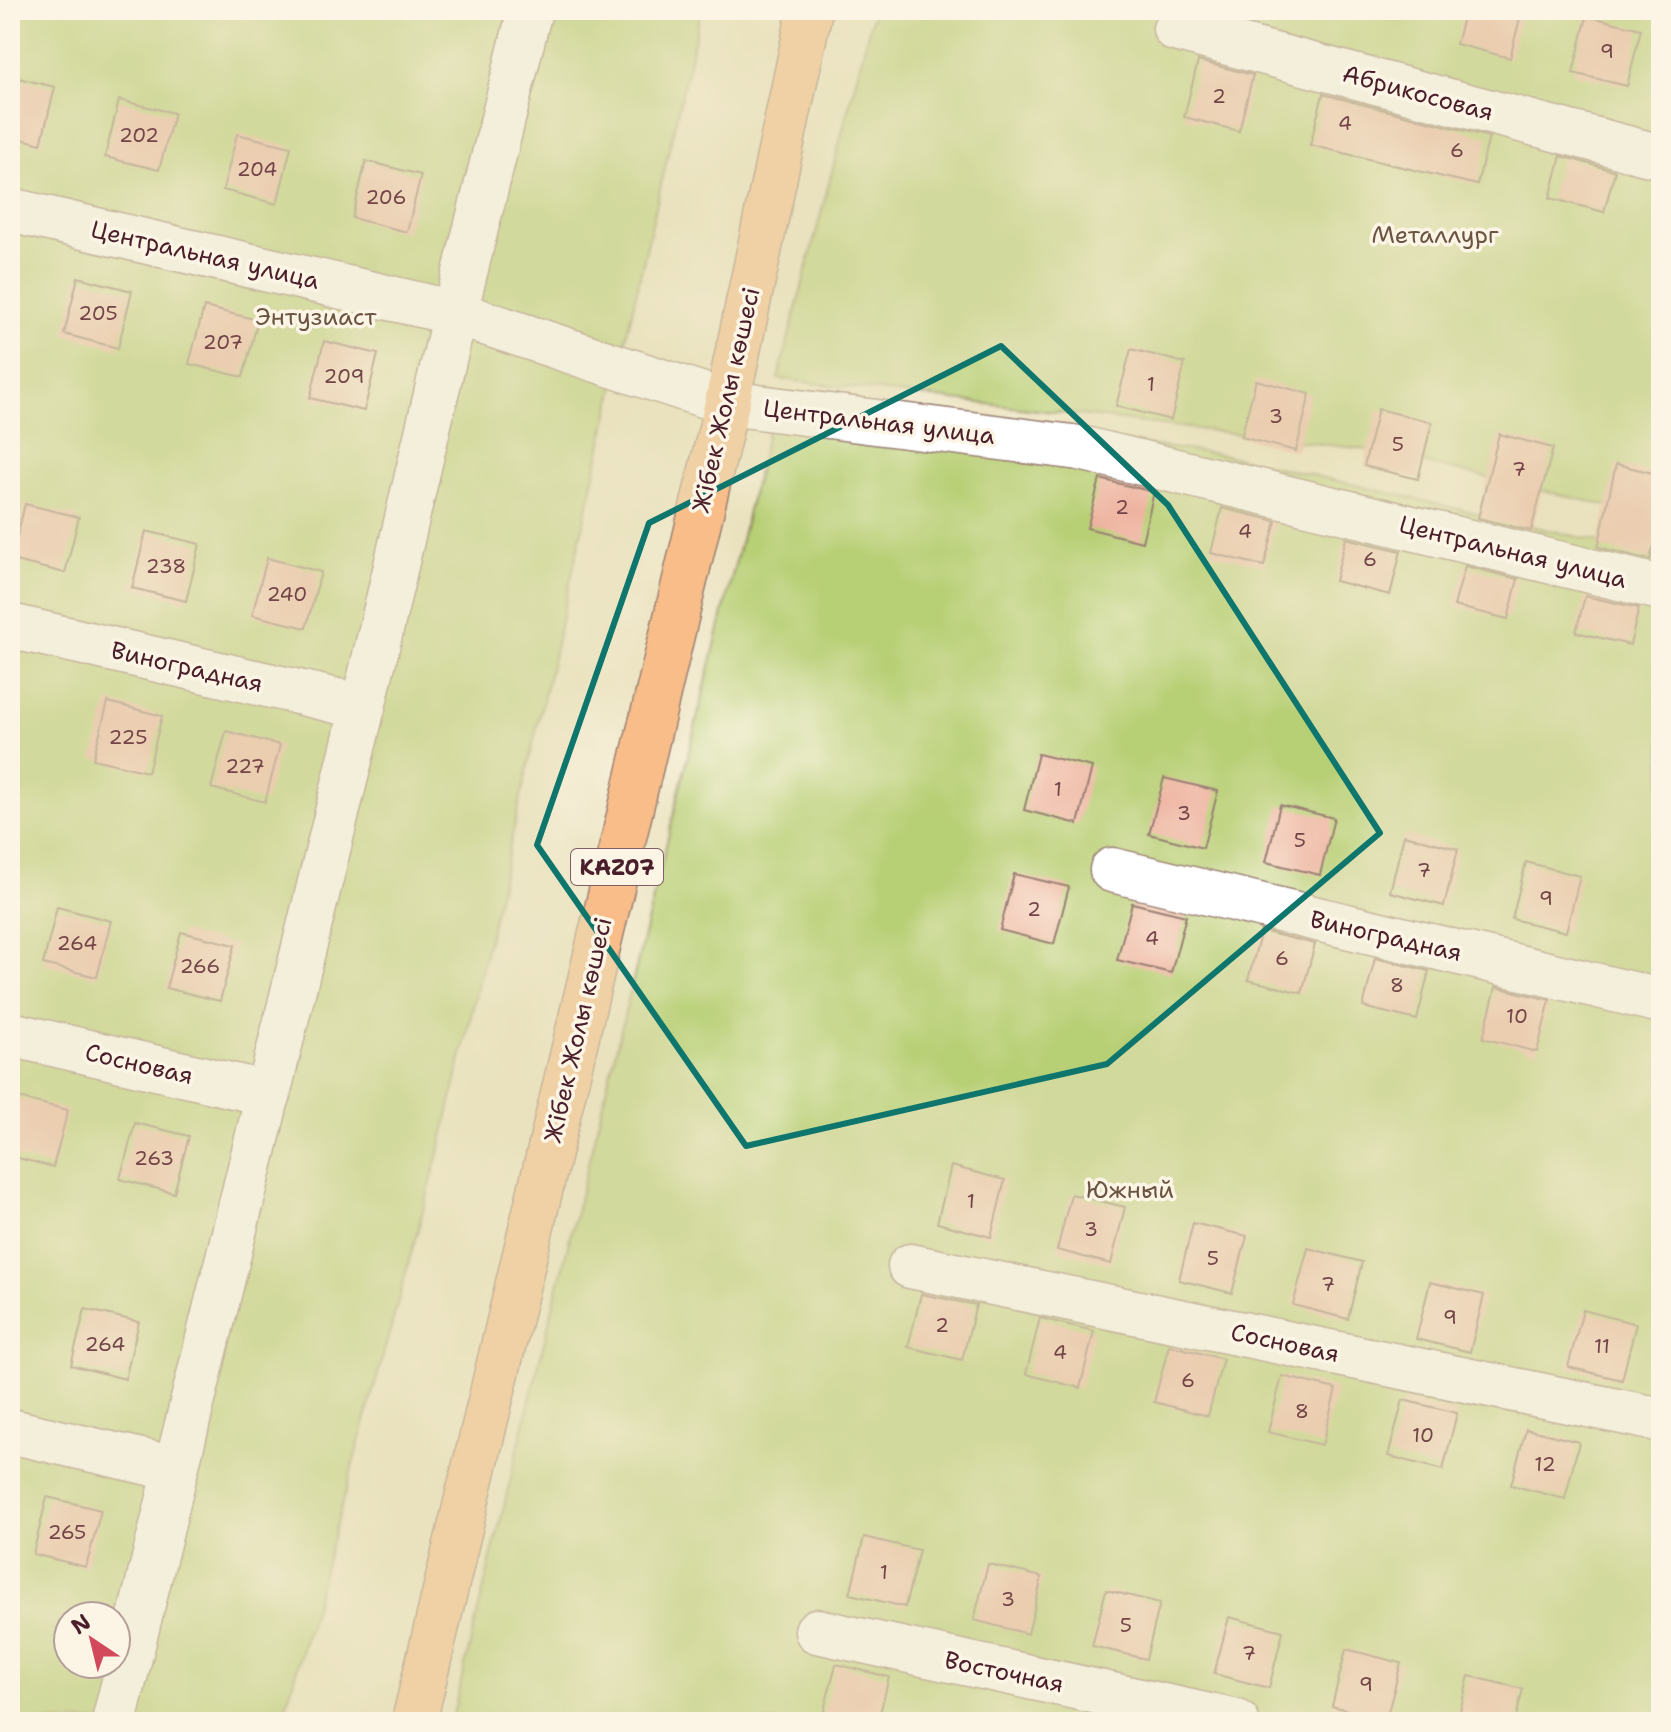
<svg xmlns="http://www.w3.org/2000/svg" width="1671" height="1732" font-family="'Shantell Sans',sans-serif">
	<rect width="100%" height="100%" fill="#fcf5e5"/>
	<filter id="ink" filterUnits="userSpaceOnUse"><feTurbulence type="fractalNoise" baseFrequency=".0125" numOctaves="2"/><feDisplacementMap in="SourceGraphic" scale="16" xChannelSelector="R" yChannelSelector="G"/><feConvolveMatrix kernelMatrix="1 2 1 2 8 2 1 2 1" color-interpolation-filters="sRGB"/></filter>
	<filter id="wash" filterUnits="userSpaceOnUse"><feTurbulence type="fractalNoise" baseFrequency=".006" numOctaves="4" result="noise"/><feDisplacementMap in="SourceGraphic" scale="32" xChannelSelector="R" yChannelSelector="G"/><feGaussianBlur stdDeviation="1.8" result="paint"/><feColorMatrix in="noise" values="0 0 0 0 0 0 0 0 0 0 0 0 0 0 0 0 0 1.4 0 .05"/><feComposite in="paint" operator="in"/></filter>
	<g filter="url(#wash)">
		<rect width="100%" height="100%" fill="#eae2be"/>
		<g fill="#b7cf74" stroke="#807750" stroke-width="2" fill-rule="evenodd">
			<path d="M 10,10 L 701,10 L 442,1142 L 282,1722 L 10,1722 ZM 68,1616 L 116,1616 L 116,1664 L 68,1664 Z"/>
			<path d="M 874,10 L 1661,10 L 1661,518 L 1363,449 L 778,379 Z"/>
			<path d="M 776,397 L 1225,455 L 1661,556 L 1661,1722 L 451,1722 Z"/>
		</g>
		<g id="blocks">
			<g fill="#eeb3a0">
				<path d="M 1465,10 L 1522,10 L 1510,58 L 1456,44 Z"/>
				<path d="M 1587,16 L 1641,29 L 1627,86 L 1573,73 Z"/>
				<path d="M 1198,61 L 1253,75 L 1239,131 L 1184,117 Z"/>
				<path d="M 10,76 L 55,87 L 41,144 L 10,136 Z"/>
				<path d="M 1323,94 L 1489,137 L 1477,185 L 1310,145 Z"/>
				<path d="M 119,100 L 174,113 L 159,170 L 105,157 Z"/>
				<path d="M 237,134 L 291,147 L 277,204 L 223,190 Z"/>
				<path d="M 1561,156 L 1615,171 L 1604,212 L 1550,198 Z"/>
				<path d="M 366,161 L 421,175 L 407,232 L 352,218 Z"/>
				<path d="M 78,277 L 132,291 L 118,348 L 64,334 Z"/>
				<path d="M 204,307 L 258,320 L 243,377 L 189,364 Z"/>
				<path d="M 324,341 L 378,354 L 364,411 L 310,398 Z"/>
				<path d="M 1131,349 L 1185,363 L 1171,420 L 1116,406 Z"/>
				<path d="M 1256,380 L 1310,394 L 1296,451 L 1241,437 Z"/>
				<path d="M 1378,409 L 1432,422 L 1418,479 L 1364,466 Z"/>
				<path d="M 1499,434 L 1553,448 L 1531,531 L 1478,518 Z"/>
				<path d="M 1616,464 L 1661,475 L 1661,517 L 1650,560 L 1598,547 Z"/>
				<path d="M 1100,479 L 1154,492 L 1142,542 L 1087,528 Z"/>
				<path d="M 25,504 L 79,517 L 65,573 L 11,560 Z"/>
				<path d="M 1222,508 L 1276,521 L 1264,566 L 1211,553 Z"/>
				<path d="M 146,531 L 200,544 L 186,601 L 132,588 Z"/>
				<path d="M 1346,538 L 1401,551 L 1390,595 L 1335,581 Z"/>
				<path d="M 267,558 L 321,572 L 306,628 L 252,615 Z"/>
				<path d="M 1465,566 L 1518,579 L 1508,619 L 1454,606 Z"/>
				<path d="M 1585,596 L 1639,608 L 1630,645 L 1576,632 Z"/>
				<path d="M 108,702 L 162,716 L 148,772 L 93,759 Z"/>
				<path d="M 226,731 L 280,745 L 265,802 L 211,788 Z"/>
				<path d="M 1038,754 L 1092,767 L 1078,824 L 1024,810 Z"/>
				<path d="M 1164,778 L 1218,791 L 1203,848 L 1149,834 Z"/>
				<path d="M 1280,805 L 1334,818 L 1320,875 L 1266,862 Z"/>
				<path d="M 1404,835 L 1458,849 L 1444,906 L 1390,892 Z"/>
				<path d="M 1526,862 L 1580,876 L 1566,932 L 1512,919 Z"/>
				<path d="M 1014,874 L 1069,887 L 1054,944 L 1000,930 Z"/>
				<path d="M 1132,903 L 1186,916 L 1171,973 L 1117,960 Z"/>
				<path d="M 57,907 L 111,921 L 97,977 L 43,964 Z"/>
				<path d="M 1261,931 L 1315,944 L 1302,993 L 1248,980 Z"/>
				<path d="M 181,932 L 235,945 L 220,1001 L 166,988 Z"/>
				<path d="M 1375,958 L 1429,971 L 1417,1020 L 1363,1007 Z"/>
				<path d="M 1496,987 L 1550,1000 L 1537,1052 L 1483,1038 Z"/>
				<path d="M 10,1096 L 68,1110 L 53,1167 L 10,1156 Z"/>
				<path d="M 135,1123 L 189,1136 L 174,1193 L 120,1179 Z"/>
				<path d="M 951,1166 L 1005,1180 L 991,1237 L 937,1223 Z"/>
				<path d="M 1071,1194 L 1125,1207 L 1111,1264 L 1057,1250 Z"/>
				<path d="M 1193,1223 L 1247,1236 L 1232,1293 L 1179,1280 Z"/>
				<path d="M 1308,1248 L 1362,1262 L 1348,1319 L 1293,1305 Z"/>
				<path d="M 1430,1282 L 1484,1295 L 1470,1352 L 1416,1339 Z"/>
				<path d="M 921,1294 L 976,1305 L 962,1360 L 908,1347 Z"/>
				<path d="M 85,1309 L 139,1322 L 125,1379 L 71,1365 Z"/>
				<path d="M 1583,1310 L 1636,1324 L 1622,1380 L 1568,1367 Z"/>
				<path d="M 1040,1318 L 1094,1331 L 1080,1388 L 1026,1374 Z"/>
				<path d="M 1169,1345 L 1223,1359 L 1208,1416 L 1154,1402 Z"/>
				<path d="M 1282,1376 L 1336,1389 L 1322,1445 L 1268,1432 Z"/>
				<path d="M 1403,1400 L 1457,1413 L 1443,1470 L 1388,1456 Z"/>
				<path d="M 1526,1429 L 1579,1442 L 1565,1499 L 1511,1485 Z"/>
				<path d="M 47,1497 L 101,1510 L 86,1567 L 33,1554 Z"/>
				<path d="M 864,1537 L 919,1550 L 905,1607 L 850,1594 Z"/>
				<path d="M 988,1564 L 1042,1577 L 1028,1634 L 974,1620 Z"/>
				<path d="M 1106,1590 L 1160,1603 L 1146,1659 L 1092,1646 Z"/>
				<path d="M 1229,1617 L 1283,1631 L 1269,1688 L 1214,1674 Z"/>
				<path d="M 1346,1649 L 1401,1663 L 1386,1720 L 1332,1706 Z"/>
				<path d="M 836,1664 L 889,1677 L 878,1722 L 821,1722 Z"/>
				<path d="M 1469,1676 L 1523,1689 L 1515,1722 L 1457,1722 Z"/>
			</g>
		</g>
	</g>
	<g filter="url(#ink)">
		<use href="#blocks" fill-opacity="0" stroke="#9a8074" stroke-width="2"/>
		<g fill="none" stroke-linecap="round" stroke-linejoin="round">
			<g stroke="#9a8074" stroke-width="47">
				<g id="minor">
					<path d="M 1175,29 L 1661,157"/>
					<path d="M 10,210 L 455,313 L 727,403 L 1080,448 L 1661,588"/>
					<path d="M 10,626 L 363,707"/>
					<path d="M 1112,870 L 1661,1001"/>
					<path d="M 10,1034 L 269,1094"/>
					<path d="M 910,1266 L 1661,1420"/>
					<path d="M 10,1431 L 176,1469"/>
					<path d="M 817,1631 L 1237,1722"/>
					<path d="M 114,1722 L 363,707 L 455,313 L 530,10"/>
				</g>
			</g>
			<g stroke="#9a8074" stroke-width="47">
				<path id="trunk" d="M 414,1722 L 727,403 L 810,10"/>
			</g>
			<use href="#minor" stroke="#fff" stroke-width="44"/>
			<use href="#trunk" stroke="#f8bd89" stroke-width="44"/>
		</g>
	</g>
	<path d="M0 0H1671V1732H0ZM 1001,346 L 1168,505 L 1380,833 L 1107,1064 L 746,1146 L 537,845 L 649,523 Z" fill="#eae2be" fill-opacity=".55" fill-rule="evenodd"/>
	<path fill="none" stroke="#0f766e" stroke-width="6" stroke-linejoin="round" d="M 1001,346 L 1168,505 L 1380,833 L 1107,1064 L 746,1146 L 537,845 L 649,523 Z"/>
	<g text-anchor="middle" stroke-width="7" stroke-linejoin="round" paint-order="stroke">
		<g font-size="20" fill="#734448">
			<text x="1607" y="58">9</text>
			<text x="1219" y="103">2</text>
			<text x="1345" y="130">4</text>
			<text x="139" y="142">202</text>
			<text x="1457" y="157">6</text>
			<text x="257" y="176">204</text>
			<text x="386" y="204">206</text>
			<text x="98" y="320">205</text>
			<text x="223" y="349">207</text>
			<text x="344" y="383">209</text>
			<text x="1151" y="391">1</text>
			<text x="1276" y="423">3</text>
			<text x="1398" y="451">5</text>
			<text x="1519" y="476">7</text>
			<text x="1122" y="514">2</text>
			<text x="1245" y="538">4</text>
			<text x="1370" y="566">6</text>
			<text x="166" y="573">238</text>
			<text x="287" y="601">240</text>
			<text x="128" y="744">225</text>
			<text x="245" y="773">227</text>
			<text x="1058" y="796">1</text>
			<text x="1184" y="820">3</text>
			<text x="1300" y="847">5</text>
			<text x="1424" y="877">7</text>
			<text x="1546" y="905">9</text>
			<text x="1034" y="916">2</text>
			<text x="1152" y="945">4</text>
			<text x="77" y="950">264</text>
			<text x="1282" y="965">6</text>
			<text x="200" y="973">266</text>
			<text x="1397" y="992">8</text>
			<text x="1517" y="1023">10</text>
			<text x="154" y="1165">263</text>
			<text x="971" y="1208">1</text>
			<text x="1091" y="1236">3</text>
			<text x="1213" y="1265">5</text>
			<text x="1328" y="1291">7</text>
			<text x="1450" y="1324">9</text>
			<text x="942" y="1332">2</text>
			<text x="105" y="1351">264</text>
			<text x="1602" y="1353">11</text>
			<text x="1060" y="1359">4</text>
			<text x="1188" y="1387">6</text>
			<text x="1302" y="1418">8</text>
			<text x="1423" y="1442">10</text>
			<text x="1545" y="1471">12</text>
			<text x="67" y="1539">265</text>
			<text x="884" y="1579">1</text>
			<text x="1008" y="1606">3</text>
			<text x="1126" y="1632">5</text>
			<text x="1249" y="1660">7</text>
			<text x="1366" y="1691">9</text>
		</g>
		<rect fill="#fcf5e5" stroke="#7f5f63" stroke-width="2" x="571" y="849" width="92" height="36" rx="6"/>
		<g font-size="22" font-weight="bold" fill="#4a1f2b">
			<text x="617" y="875">KAZ07</text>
		</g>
		<g font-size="24" fill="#4a1f2b" stroke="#fcf5e5">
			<text transform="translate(1418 93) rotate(15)" y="8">Абрикосовая</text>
			<text transform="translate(205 255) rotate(13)" y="8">Центральная улица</text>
			<text transform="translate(726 400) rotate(-77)" y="8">Жібек Жолы көшесі</text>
			<text transform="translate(879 422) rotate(7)" y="8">Центральная улица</text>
			<text transform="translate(1513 552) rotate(14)" y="8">Центральная улица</text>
			<text transform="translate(187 667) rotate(13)" y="8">Виноградная</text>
			<text transform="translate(1386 936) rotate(13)" y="8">Виноградная</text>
			<text transform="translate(578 1030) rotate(-77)" y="8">Жібек Жолы көшесі</text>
			<text transform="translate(139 1064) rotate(13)" y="8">Сосновая</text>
			<text transform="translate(1285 1343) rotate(12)" y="8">Сосновая</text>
			<text transform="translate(1004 1672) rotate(12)" y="8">Восточная</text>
		</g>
		<g font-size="24" fill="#6b5441" stroke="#fcf5e5">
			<text x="1435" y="243">Металлург</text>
			<text x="316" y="325">Энтузиаст</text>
			<text x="1130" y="1198">Южный</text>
		</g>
	</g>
	<rect width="1671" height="1732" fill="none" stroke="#fcf5e5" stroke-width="40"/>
	<g transform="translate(92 1640) rotate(325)"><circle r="38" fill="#fcf5e5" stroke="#b59f9b" stroke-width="2"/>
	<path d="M0-6L14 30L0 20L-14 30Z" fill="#d1495b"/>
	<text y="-12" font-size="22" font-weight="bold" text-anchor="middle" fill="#4a1f2b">N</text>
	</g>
</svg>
